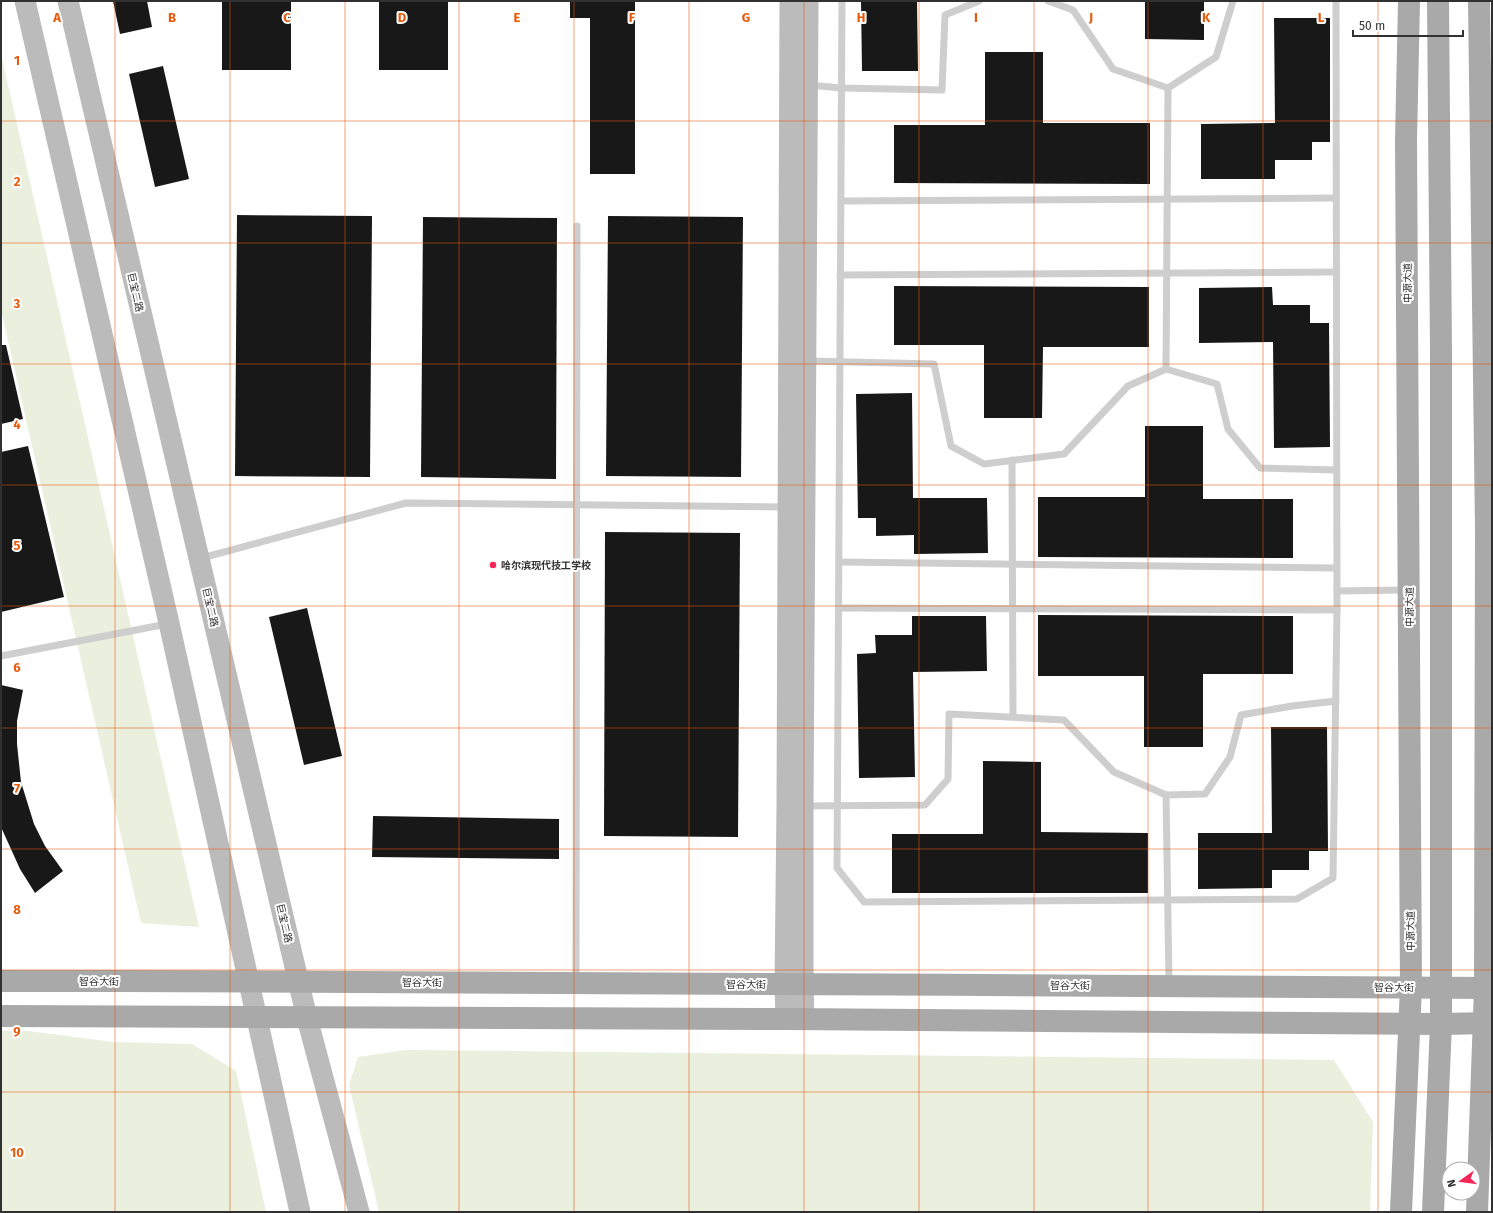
<svg xmlns="http://www.w3.org/2000/svg" width="1493" height="1213" font-family="'Fira Sans','Noto Sans SC',sans-serif">
	<rect width="100%" height="100%" fill="#fff"/>
	<g fill="#eaefde">
		<path d="M 1,54 L 199,927 L 141,923 L 1,310 Z"/>
		<path d="M 1,1031 L 29,1031 L 113,1042 L 192,1044 L 236,1071 L 266,1212 L 1,1212 Z"/>
		<path d="M 406,1050 L 1334,1060 L 1373,1122 L 1370,1212 L 379,1212 L 349,1085 L 358,1057 Z"/>
	</g>
	<g fill="#181818">
		<path d="M 113,1 L 147,1 L 152,27 L 120,34 Z"/>
		<rect x="222" y="1" width="69" height="69"/>
		<rect x="379" y="1" width="69" height="69"/>
		<path d="M 570,1 L 635,1 L 635,174 L 590,174 L 590,18 L 570,18 Z"/>
		<path d="M 861,1 L 917,1 L 918,71 L 862,71 Z"/>
		<path d="M 1145,1 L 1204,1 L 1204,40 L 1145,39 Z"/>
		<path d="M 1274,18 L 1330,18 L 1330,142 L 1312,142 L 1312,160 L 1275,160 L 1275,179 L 1201,179 L 1201,124 L 1275,123 Z"/>
		<path d="M 985,52 L 1043,52 L 1043,123 L 1150,123 L 1150,184 L 894,183 L 894,125 L 985,125 Z"/>
		<path d="M 163,66 L 189,179 L 155,187 L 129,74 Z"/>
		<path d="M 237,215 L 372,216 L 370,477 L 235,476 Z"/>
		<path d="M 608,216 L 743,217 L 741,477 L 606,476 Z"/>
		<path d="M 423,217 L 557,218 L 556,479 L 421,477 Z"/>
		<path d="M 894,286 L 1149,287 L 1149,347 L 1043,347 L 1042,418 L 984,418 L 984,345 L 894,345 Z"/>
		<path d="M 1272,287 L 1273,305 L 1310,305 L 1310,323 L 1329,323 L 1330,447 L 1274,448 L 1273,342 L 1199,343 L 1199,288 Z"/>
		<path d="M 1,345 L 6,345 L 23,419 L 1,424 Z"/>
		<path d="M 912,393 L 913,498 L 987,498 L 988,553 L 914,554 L 914,535 L 876,536 L 876,518 L 858,518 L 856,394 Z"/>
		<path d="M 1145,426 L 1203,426 L 1203,499 L 1293,499 L 1293,558 L 1038,557 L 1038,497 L 1145,497 Z"/>
		<path d="M 28,446 L 64,597 L 1,612 L 1,452 Z"/>
		<path d="M 605,532 L 740,533 L 738,837 L 604,836 Z"/>
		<path d="M 307,608 L 342,756 L 304,765 L 269,617 Z"/>
		<path d="M 1038,615 L 1293,616 L 1293,674 L 1203,674 L 1203,747 L 1144,747 L 1144,676 L 1038,676 Z"/>
		<path d="M 912,616 L 986,616 L 987,671 L 913,672 L 915,777 L 859,778 L 857,654 L 876,653 L 875,635 L 912,635 Z"/>
		<path d="M 1,685 L 23,690 L 17,721 L 17,744 L 21,782 L 34,824 L 45,846 L 63,871 L 35,893 L 20,869 L 1,827 Z"/>
		<path d="M 1271,727 L 1327,727 L 1328,851 L 1309,851 L 1309,870 L 1272,870 L 1272,888 L 1198,889 L 1198,833 L 1272,833 Z"/>
		<path d="M 983,761 L 1041,762 L 1041,832 L 1148,833 L 1148,893 L 892,893 L 892,834 L 983,834 Z"/>
		<path d="M 373,816 L 559,819 L 559,859 L 372,857 Z"/>
	</g>
	<g fill="none" stroke-linecap="round" stroke-linejoin="round">
		<g stroke="#cecece" stroke-width="7">
			<path d="M 842,1 L 837,868 L 864,902 L 1297,899 L 1333,878 L 1337,610 L 1336,1"/>
			<path d="M 1048,1 L 1073,10 L 1113,69 L 1168,88 L 1216,57 L 1233,1"/>
			<path d="M 809,85 L 841,88 L 942,90 L 945,15 L 979,1"/>
			<path d="M 841,201 L 1336,198"/>
			<path d="M 840,275 L 1336,272"/>
			<path d="M 808,361 L 934,364 L 951,446 L 984,464 L 1064,454 L 1128,386 L 1166,369 L 1217,384 L 1228,429 L 1260,468 L 1336,470"/>
			<path d="M 1166,369 L 1168,88"/>
			<path d="M 1012,460 L 1013,717"/>
			<path d="M 202,558 L 406,503 L 786,507"/>
			<path d="M 839,562 L 1337,568"/>
			<path d="M 1337,591 L 1402,590"/>
			<path d="M 839,608 L 1337,610"/>
			<path d="M 1,656 L 167,624"/>
			<path d="M 1166,795 L 1169,983"/>
			<path d="M 805,806 L 925,805 L 948,779 L 949,714 L 1064,720 L 1114,772 L 1166,795 L 1205,794 L 1230,757 L 1241,715 L 1292,706 L 1336,701"/>
			<path d="M 576,980 L 577,226"/>
		</g>
		<g stroke="#bbb" stroke-width="21">
			<path d="M 25,1 L 169,623 L 300,1212"/>
			<path d="M 68,1 L 307,1018 L 359,1212"/>
			<path d="M 786,1019 L 785,984 L 787,806 L 790,1"/>
			<path d="M 804,1019 L 803,984 L 803,806 L 808,1"/>
		</g>
		<g stroke="#a9a9a9" stroke-width="22">
			<path d="M 1,981 C 498,980 995,986 1492,988"/>
			<path d="M 1,1016 L 786,1019 L 1441,1024 L 1492,1023"/>
			<path d="M 1401,1212 L 1411,987 L 1406,140 L 1409,1"/>
			<path d="M 1433,1212 L 1441,1024 L 1441,352 L 1438,1"/>
			<path d="M 1477,1212 L 1485,988 L 1486,528 L 1479,1"/>
		</g>
	</g>
	<path fill="none" stroke="#e8590c" stroke-width="1" stroke-opacity="0.55" d="M 115,1 L 115,1212M 230,1 L 230,1212M 345,1 L 345,1212M 459,1 L 459,1212M 574,1 L 574,1212M 689,1 L 689,1212M 804,1 L 804,1212M 919,1 L 919,1212M 1034,1 L 1034,1212M 1148,1 L 1148,1212M 1263,1 L 1263,1212M 1378,1 L 1378,1212M 1,121 L 1492,121M 1,243 L 1492,243M 1,364 L 1492,364M 1,485 L 1492,485M 1,606 L 1492,606M 1,728 L 1492,728M 1,849 L 1492,849M 1,970 L 1492,970M 1,1092 L 1492,1092"/>
	<circle fill="#f62557" stroke="#fff" stroke-width="1.5" cx="493" cy="565" r="4"/>
	<g text-anchor="middle" stroke-width="4" stroke-linejoin="round" paint-order="stroke">
		<g font-size="10" fill="#313131" stroke="#fff">
			<text transform="translate(1407 283) rotate(-90)" y="4">中源大道</text>
			<text transform="translate(136 292) rotate(77)" y="4">巨宝二路</text>
			<text transform="translate(211 607) rotate(77)" y="4">巨宝二路</text>
			<text transform="translate(1409 607) rotate(-90)" y="4">中源大道</text>
			<text transform="translate(285 923) rotate(77)" y="4">巨宝二路</text>
			<text transform="translate(1410 931) rotate(-90)" y="4">中源大道</text>
			<text x="99" y="985">智谷大街</text>
			<text x="422" y="986">智谷大街</text>
			<text x="746" y="988">智谷大街</text>
			<text x="1070" y="989">智谷大街</text>
			<text x="1394" y="991">智谷大街</text>
		</g>
		<g font-size="10" font-weight="bold" fill="#313131" stroke="#fff" text-anchor="start">
			<text x="501" y="569">哈尔滨现代技工学校</text>
		</g>
	</g>
	<g font-size="13" text-anchor="middle" font-weight="bold" fill="#e8590c" stroke="#fff" stroke-width="4" stroke-linejoin="round" paint-order="stroke">
		<text x="57" y="22">A</text>
		<text x="172" y="22">B</text>
		<text x="287" y="22">C</text>
		<text x="402" y="22">D</text>
		<text x="517" y="22">E</text>
		<text x="632" y="22">F</text>
		<text x="746" y="22">G</text>
		<text x="861" y="22">H</text>
		<text x="976" y="22">I</text>
		<text x="1091" y="22">J</text>
		<text x="1206" y="22">K</text>
		<text x="1321" y="22">L</text>
		<text x="17" y="65">1</text>
		<text x="17" y="186">2</text>
		<text x="17" y="308">3</text>
		<text x="17" y="429">4</text>
		<text x="17" y="550">5</text>
		<text x="17" y="672">6</text>
		<text x="17" y="793">7</text>
		<text x="17" y="914">8</text>
		<text x="17" y="1036">9</text>
		<text x="17" y="1157">10</text>
	</g>
	<rect width="1493" height="1213" fill="none" stroke="#313131" stroke-width="4"/>
	<g transform="translate(1461 1181) rotate(256)"><circle r="19" fill="#ffffff" stroke="#adadad"/>
	<path d="M0-3L7 15L0 10L-7 15Z" fill="#f62557"/>
	<text y="-6" font-size="11" font-weight="bold" text-anchor="middle" fill="#313131">N</text>
	</g>
	<path d="M1353 30v6h110v-6" fill="none" stroke="#313131" stroke-width="2"/>
	<text x="1359" y="30" font-size="12" fill="#313131" stroke="#ffffff" stroke-width="3" paint-order="stroke">50 m</text>
</svg>
